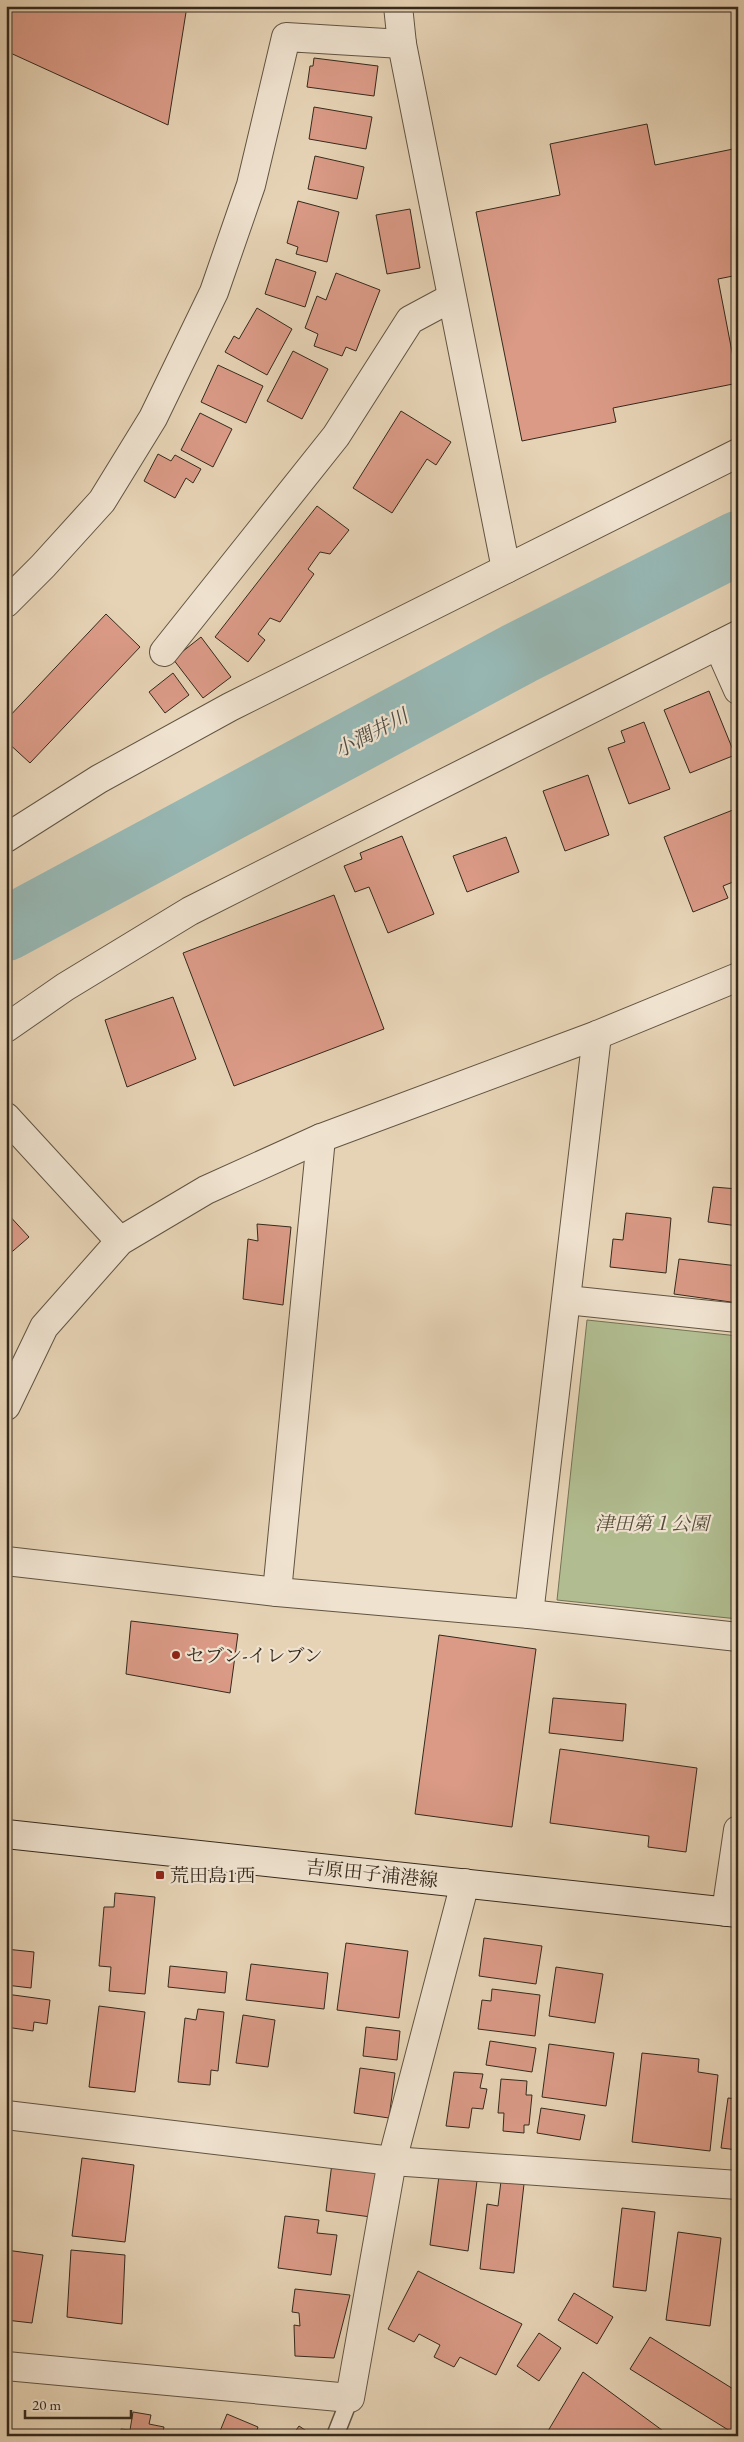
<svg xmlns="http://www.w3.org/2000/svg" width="744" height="2442" font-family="'EB Garamond','Noto Serif JP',serif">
	<rect width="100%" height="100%" fill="#e6d3b5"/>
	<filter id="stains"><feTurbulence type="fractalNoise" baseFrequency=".004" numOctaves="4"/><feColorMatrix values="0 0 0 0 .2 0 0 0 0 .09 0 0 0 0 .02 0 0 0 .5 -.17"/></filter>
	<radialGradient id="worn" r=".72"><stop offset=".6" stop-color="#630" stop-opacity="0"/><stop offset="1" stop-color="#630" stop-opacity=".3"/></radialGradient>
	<path fill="#b1bd90" stroke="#737356" d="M 587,1320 L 738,1336 L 738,1619 L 557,1600 Z"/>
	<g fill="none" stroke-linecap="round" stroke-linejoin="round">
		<path stroke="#97b7b3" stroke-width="64" d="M 6,929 L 520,653 L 738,543"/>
	</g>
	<g fill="#da9a86" stroke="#35291c">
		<path d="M 6,6 L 187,6 L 168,125 L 6,51 Z"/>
		<path d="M 314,58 L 378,66 L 374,96 L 307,87 L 310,66 L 313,66 Z"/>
		<path d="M 314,107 L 372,117 L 366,149 L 309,139 Z"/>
		<path d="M 647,124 L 655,165 L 738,148 L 738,275 L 718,279 L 738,383 L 613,408 L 616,422 L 522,441 L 476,212 L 560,195 L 550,144 Z"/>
		<path d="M 315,156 L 364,167 L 357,199 L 308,189 Z"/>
		<path d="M 298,201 L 339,212 L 327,262 L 296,254 L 298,247 L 287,243 Z"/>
		<path d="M 410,209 L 420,268 L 387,274 L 376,215 Z"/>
		<path d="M 276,259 L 316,272 L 305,307 L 265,294 Z"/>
		<path d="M 336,273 L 380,290 L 356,351 L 346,347 L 342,356 L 314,346 L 318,334 L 305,328 L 317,296 L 326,300 Z"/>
		<path d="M 257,308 L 292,329 L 267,375 L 225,352 L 234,336 L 239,339 Z"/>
		<path d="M 293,351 L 328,369 L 302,419 L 267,401 Z"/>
		<path d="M 218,365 L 263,386 L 246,423 L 201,402 Z"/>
		<path d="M 401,411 L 451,442 L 436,465 L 427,459 L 392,513 L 353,488 Z"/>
		<path d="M 200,413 L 232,429 L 213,467 L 181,450 Z"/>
		<path d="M 158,454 L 171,461 L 175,455 L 201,469 L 193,483 L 186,478 L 175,498 L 144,481 Z"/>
		<path d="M 317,506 L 349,530 L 330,554 L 320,552 L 308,569 L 314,574 L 280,622 L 270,618 L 258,634 L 265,640 L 248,662 L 215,637 Z"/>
		<path d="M 106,614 L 140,647 L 30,763 L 6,741 L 6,720 Z"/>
		<path d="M 201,637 L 231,677 L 203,698 L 173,659 Z"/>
		<path d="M 173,673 L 189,695 L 165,713 L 149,692 Z"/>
		<path d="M 709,691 L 735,755 L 690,773 L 664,710 Z"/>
		<path d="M 644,722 L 670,789 L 629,804 L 608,748 L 625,742 L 621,731 Z"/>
		<path d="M 588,775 L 609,835 L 565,851 L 543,791 Z"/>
		<path d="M 738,808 L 738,880 L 723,886 L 728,898 L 693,912 L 664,837 Z"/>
		<path d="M 402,836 L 434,914 L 388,933 L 369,887 L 355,892 L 344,866 L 362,859 L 360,853 Z"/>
		<path d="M 506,837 L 519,872 L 467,892 L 453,856 Z"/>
		<path d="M 334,895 L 384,1029 L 234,1086 L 183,953 Z"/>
		<path d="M 173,997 L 196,1059 L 127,1087 L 105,1020 Z"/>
		<path d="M 713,1187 L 738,1189 L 738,1226 L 708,1222 Z"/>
		<path d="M 6,1212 L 29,1237 L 6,1257 Z"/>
		<path d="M 626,1213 L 671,1218 L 666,1273 L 610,1267 L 613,1239 L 623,1240 Z"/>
		<path d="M 257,1224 L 291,1227 L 283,1305 L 243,1299 L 248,1239 L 258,1241 Z"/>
		<path d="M 679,1259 L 738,1266 L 738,1303 L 674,1294 Z"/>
		<path d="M 131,1621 L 238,1634 L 230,1693 L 126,1674 Z"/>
		<path d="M 439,1635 L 536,1649 L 512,1827 L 415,1814 Z"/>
		<path d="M 553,1698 L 626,1704 L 623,1741 L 549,1733 Z"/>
		<path d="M 560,1749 L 697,1768 L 686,1852 L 648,1847 L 649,1836 L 550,1823 Z"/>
		<path d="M 115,1893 L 155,1897 L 145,1994 L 109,1991 L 111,1967 L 99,1966 L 104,1907 L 114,1907 Z"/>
		<path d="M 484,1938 L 542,1946 L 536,1984 L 479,1976 Z"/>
		<path d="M 346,1943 L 408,1951 L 399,2018 L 337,2010 Z"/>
		<path d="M 6,1949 L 34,1952 L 31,1988 L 6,1985 Z"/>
		<path d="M 251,1964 L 328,1973 L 324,2009 L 246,2000 Z"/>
		<path d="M 170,1966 L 227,1972 L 225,1993 L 168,1987 Z"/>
		<path d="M 556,1967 L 603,1974 L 595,2023 L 549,2016 Z"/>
		<path d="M 492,1989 L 540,1995 L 535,2036 L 478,2029 L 482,2000 L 491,2001 Z"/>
		<path d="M 6,1994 L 50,2000 L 47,2024 L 34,2022 L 33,2031 L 6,2027 Z"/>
		<path d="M 99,2006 L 145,2012 L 135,2092 L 89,2087 Z"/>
		<path d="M 198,2009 L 224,2012 L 218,2071 L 211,2070 L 210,2085 L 178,2082 L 185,2018 L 196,2020 Z"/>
		<path d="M 243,2015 L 275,2020 L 268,2067 L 236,2063 Z"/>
		<path d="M 366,2027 L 400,2031 L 397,2060 L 363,2056 Z"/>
		<path d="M 6,2035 L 11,2035 L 6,2065 Z"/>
		<path d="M 490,2041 L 536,2048 L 532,2072 L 486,2065 Z"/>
		<path d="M 549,2044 L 614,2053 L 606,2106 L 542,2097 Z"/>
		<path d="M 642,2053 L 699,2059 L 698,2072 L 718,2075 L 710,2151 L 632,2142 Z"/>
		<path d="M 360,2068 L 395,2073 L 389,2118 L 354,2113 Z"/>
		<path d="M 454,2072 L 483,2074 L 480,2088 L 487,2089 L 483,2109 L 472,2108 L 469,2128 L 446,2126 Z"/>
		<path d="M 501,2079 L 527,2081 L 526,2095 L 532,2095 L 529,2125 L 524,2125 L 524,2133 L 503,2131 L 504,2113 L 498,2113 Z"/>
		<path d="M 728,2098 L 738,2099 L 738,2150 L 721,2148 Z"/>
		<path d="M 541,2108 L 585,2115 L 580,2140 L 537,2133 Z"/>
		<path d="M 82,2158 L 134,2165 L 125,2242 L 72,2236 Z"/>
		<path d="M 332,2163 L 378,2169 L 371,2217 L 326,2211 Z"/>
		<path d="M 439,2176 L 477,2181 L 468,2251 L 430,2245 Z"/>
		<path d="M 501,2181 L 524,2184 L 514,2273 L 480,2269 L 487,2204 L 498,2206 Z"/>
		<path d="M 622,2208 L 655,2212 L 646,2291 L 613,2287 Z"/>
		<path d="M 285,2216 L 319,2220 L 317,2233 L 337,2235 L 331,2275 L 278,2268 Z"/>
		<path d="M 678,2232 L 721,2238 L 710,2326 L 666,2320 Z"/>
		<path d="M 6,2250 L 43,2255 L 32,2323 L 6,2320 Z"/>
		<path d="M 71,2250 L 125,2255 L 122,2324 L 67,2317 Z"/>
		<path d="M 418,2271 L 522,2324 L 496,2375 L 460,2357 L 454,2367 L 434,2357 L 440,2345 L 419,2334 L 414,2342 L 388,2329 Z"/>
		<path d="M 295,2289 L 350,2295 L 334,2358 L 295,2356 L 294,2325 L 300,2326 L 299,2313 L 292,2312 Z"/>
		<path d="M 574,2293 L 613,2317 L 597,2344 L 558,2320 Z"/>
		<path d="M 539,2333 L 561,2348 L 539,2381 L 517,2366 Z"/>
		<path d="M 650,2337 L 738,2392 L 738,2436 L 630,2369 Z"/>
		<path d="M 583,2372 L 670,2436 L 545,2436 Z"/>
		<path d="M 133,2412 L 151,2415 L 149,2424 L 164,2427 L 162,2436 L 120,2436 L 121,2429 L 130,2430 Z"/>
		<path d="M 227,2414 L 258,2427 L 255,2436 L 218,2436 Z"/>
		<path d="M 299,2426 L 314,2436 L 292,2436 Z"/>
	</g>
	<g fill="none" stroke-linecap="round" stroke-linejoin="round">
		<g stroke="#615442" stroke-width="19">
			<path id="service" d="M 335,2436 L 350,2398"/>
		</g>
		<g stroke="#615442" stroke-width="30">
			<g id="minor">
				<path d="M 398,6 L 402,44 L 506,569"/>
				<path d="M 6,603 L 43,566 L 102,501 L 153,418 L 214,292 L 251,185 L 286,37 L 402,44"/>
				<path d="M 164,652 L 336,436 L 410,320 L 451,298"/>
				<path d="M 6,838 L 99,779 L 230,707 L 738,453"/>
				<path d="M 6,1028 L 65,987 L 190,911 L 738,635"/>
				<path d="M 6,1117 L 120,1241"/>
				<path d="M 567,1300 L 738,1318"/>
				<path d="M 6,1561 L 277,1592 L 529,1614 L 738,1637"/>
				<path d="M 277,1592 L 321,1138"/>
				<path d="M 529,1614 L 597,1035"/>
				<path d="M 6,2115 L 392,2161 L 738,2185"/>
				<path d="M 6,2366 L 350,2398 L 392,2161 L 465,1883"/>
			</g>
		</g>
		<g stroke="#615442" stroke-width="30">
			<g id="tertiary">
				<path d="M 718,645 L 738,690"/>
				<path d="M 6,1406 L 44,1327 L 120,1241 L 206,1190 L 321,1138 L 597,1035 L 738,977"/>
				<path d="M 726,1912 L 738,1830"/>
			</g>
		</g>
		<g stroke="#35291c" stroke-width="30">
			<path id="secondary" d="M 6,1834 L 738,1913"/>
		</g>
		<use href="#service" stroke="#efe2cf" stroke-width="16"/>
		<use href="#minor" stroke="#efe2cf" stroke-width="28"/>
		<use href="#tertiary" stroke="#efe2cf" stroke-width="28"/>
		<use href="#secondary" stroke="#efe2cf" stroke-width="28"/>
	</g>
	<g fill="#8f2418" stroke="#efe2cf" stroke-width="2">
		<circle cx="176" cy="1655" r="5"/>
		<rect x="155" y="1870" width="10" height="10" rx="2.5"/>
	</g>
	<g text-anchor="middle" stroke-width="4.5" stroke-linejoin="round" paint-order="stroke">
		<g font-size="19" font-style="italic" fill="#544e39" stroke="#efe2cf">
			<text x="652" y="1530">津田第１公園</text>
		</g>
		<g font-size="19" fill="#35291c" stroke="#efe2cf" text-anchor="start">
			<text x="186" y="1662">セブン-イレブン</text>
			<text x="170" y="1882">荒田島1西</text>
		</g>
		<g font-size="19" fill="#35291c" stroke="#efe2cf">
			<text transform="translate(372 1873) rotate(6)" y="7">吉原田子浦港線</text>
		</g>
		<g font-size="20" font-style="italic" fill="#4e4c42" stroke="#efe2cf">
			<text transform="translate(371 733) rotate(-28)" y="7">小潤井川</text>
		</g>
	</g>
	<rect width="744" height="2442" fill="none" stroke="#e6d3b5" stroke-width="25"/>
	<rect x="8" y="8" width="729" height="2427" fill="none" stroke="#35291c" stroke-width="2.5"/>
	<rect x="12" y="12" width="719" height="2417" fill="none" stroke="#35291c"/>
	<path d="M25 2410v8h106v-8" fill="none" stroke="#35291c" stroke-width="2.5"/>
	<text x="32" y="2410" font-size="15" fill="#35291c" stroke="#efe2cf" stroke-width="4" paint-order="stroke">20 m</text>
	<rect width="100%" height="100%" filter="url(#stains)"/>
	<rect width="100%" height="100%" fill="url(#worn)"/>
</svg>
